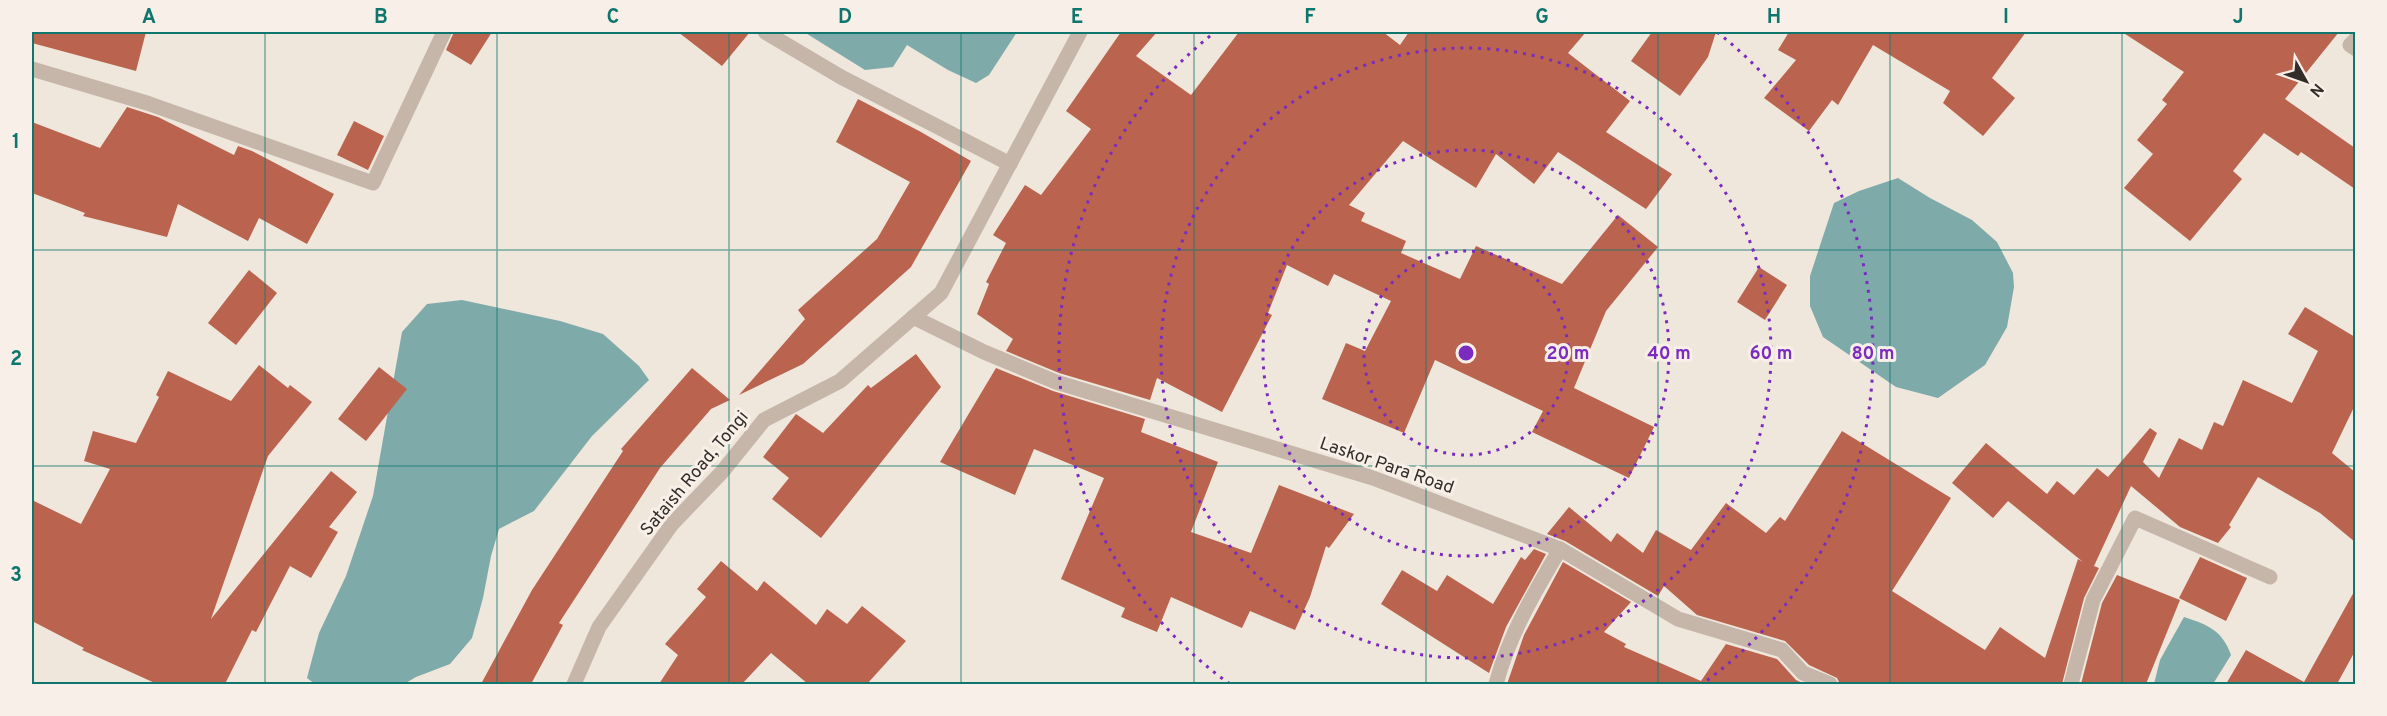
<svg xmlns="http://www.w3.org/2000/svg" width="2387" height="716" font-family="Overpass,sans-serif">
	<rect width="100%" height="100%" fill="#efe6dc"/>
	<g fill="#7eaaaa">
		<path d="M 804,32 L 1017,32 L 989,75 L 976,83 L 948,70 L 907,45 L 893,67 L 865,70 Z"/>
		<path d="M 1898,178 L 1930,198 L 1972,220 L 1997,242 L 2013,273 L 2014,287 L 2007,327 L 1985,365 L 1938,398 L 1896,387 L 1823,337 L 1810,306 L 1810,276 L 1834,203 L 1859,191 Z"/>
		<path d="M 462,300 L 560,321 L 603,334 L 639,366 L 649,380 L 592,436 L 534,511 L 499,529 L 491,556 L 483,598 L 472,638 L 450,664 L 416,677 L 404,684 L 315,684 L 307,678 L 319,633 L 346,576 L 373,496 L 402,332 L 427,304 Z"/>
		<path d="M 2184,617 C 2208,625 2222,630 2231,655 L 2213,684 L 2154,684 L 2160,660 Z"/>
	</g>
	<g fill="#ba644f">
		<path d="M 32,32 L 146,32 L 136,71 L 32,43 Z"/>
		<path d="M 454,32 L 492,32 L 471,65 L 446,50 Z"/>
		<path d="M 678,32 L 750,32 L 722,66 Z"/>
		<path d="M 1121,32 L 1157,32 L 1136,56 L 1191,95 L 1239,32 L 1383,32 L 1400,45 L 1409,32 L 1586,32 L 1568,53 L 1630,101 L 1606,132 L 1672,174 L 1646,209 L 1558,152 L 1534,184 L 1496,154 L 1476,188 L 1403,141 L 1349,205 L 1365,213 L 1361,221 L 1406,241 L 1401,253 L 1460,279 L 1476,246 L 1562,284 L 1618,215 L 1658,247 L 1606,311 L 1574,388 L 1654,427 L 1629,478 L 1532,432 L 1543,411 L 1435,360 L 1404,433 L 1322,399 L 1346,343 L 1365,351 L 1391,301 L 1334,274 L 1328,286 L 1287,265 L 1268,313 L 1272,315 L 1222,412 L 1157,378 L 1150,400 L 1059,373 L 1006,351 L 1013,339 L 977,314 L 989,284 L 986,282 L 1006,243 L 993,235 L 1025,185 L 1041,195 L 1091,129 L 1066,111 Z"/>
		<path d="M 1652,32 L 1716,32 L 1708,57 L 1680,96 L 1631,61 Z"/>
		<path d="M 1789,32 L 2026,32 L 1992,78 L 2015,98 L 1983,136 L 1943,103 L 1950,91 L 1873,45 L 1838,105 L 1832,100 L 1809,131 L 1764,98 L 1796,60 L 1778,50 Z"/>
		<path d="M 2122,32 L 2339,32 L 2285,99 L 2355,148 L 2355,189 L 2301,152 L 2298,156 L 2264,133 L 2233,171 L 2242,179 L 2190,241 L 2124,188 L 2153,154 L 2137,140 L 2167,104 L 2162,100 L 2184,72 Z"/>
		<path d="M 858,99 L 921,132 L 971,161 L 911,267 L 803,364 L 739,395 L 805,319 L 798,310 L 877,239 L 910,182 L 836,142 Z"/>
		<path d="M 127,107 L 158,117 L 234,155 L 238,146 L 252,151 L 334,194 L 307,244 L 259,218 L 248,241 L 178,204 L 167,237 L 83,216 L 85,213 L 32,193 L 32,122 L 100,148 Z"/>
		<path d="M 354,121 L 384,136 L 368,170 L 337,155 Z"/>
		<path d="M 1759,267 L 1787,285 L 1765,320 L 1737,302 Z"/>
		<path d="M 249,270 L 277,293 L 236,345 L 208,323 Z"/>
		<path d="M 2305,307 L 2355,337 L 2355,405 L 2332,453 L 2355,472 L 2355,542 L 2320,513 L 2258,477 L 2229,525 L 2231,527 L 2218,543 L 2180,527 L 2131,486 L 2094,566 L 2099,568 L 2084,598 L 2062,684 L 1840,684 L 1837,678 L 1809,665 L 1785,641 L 1697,615 L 1664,586 L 1658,596 L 1565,541 L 1547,534 L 1569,507 L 1611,542 L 1617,533 L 1643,553 L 1656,530 L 1691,550 L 1726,503 L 1766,533 L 1780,517 L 1785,521 L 1842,431 L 1951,498 L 1892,591 L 1985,650 L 2000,627 L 2045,658 L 2078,559 L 2083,562 L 2008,501 L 1993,518 L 1952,483 L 1986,443 L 2047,494 L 2057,481 L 2074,495 L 2097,468 L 2108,477 L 2150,428 L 2157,433 L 2143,462 L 2159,478 L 2179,438 L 2202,450 L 2214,422 L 2223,426 L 2243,380 L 2292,403 L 2318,351 L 2288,334 Z"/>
		<path d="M 916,354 L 941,387 L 821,538 L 772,499 L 789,478 L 763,457 L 796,414 L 823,433 L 868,385 L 871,388 Z"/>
		<path d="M 259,365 L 288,388 L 290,385 L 312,402 L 268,456 L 211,619 L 331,471 L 357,492 L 329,527 L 338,532 L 311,578 L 290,566 L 256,632 L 252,630 L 225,684 L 157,684 L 82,650 L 84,648 L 32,621 L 32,500 L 81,524 L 110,469 L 84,461 L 93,431 L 136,443 L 159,397 L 156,395 L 168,371 L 231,401 Z"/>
		<path d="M 379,367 L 407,389 L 366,441 L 338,419 Z"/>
		<path d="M 692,368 L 730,400 L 711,409 L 660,468 L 559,623 L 563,625 L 531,684 L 481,684 L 532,590 L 623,451 L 621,449 Z"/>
		<path d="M 996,368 L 1053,391 L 1145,419 L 1141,432 L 1218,462 L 1191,532 L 1251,553 L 1279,485 L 1354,514 L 1329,548 L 1326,546 L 1310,597 L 1295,630 L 1250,611 L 1242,628 L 1171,597 L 1157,632 L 1121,617 L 1125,608 L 1061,579 L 1104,478 L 1034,449 L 1015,495 L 940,462 Z"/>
		<path d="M 1534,549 L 1546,554 L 1506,627 L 1489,673 L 1381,604 L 1402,570 L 1437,591 L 1447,575 L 1493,604 L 1521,557 L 1525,560 Z"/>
		<path d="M 2200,557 L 2247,578 L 2226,621 L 2179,598 Z"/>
		<path d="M 721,561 L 757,591 L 764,581 L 816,625 L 827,609 L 847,624 L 862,606 L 906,641 L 867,684 L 808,684 L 771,653 L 742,684 L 659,684 L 678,655 L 665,644 L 706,597 L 697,589 Z"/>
		<path d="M 1563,562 L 1631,602 L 1604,632 L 1626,644 L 1624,647 L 1701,681 L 1726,644 L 1777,659 L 1796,680 L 1805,684 L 1507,684 L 1524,635 Z"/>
		<path d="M 2117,575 L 2180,600 L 2146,684 L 2081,684 L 2102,603 Z"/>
		<path d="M 2355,590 L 2355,651 L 2337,684 L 2226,684 L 2246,650 L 2304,682 Z"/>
	</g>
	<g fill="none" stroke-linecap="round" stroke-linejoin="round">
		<g stroke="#c6b5a9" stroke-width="15">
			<path d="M 765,32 L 841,77 L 1010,164"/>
			<path d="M 2356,39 L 2350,45 L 2356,49"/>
			<path d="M 32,69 L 147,103 L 373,183 L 444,32"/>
			<path d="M 913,317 L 984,352 L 1056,382 L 1373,478 L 1560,549 L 1678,619 L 1782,650 L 1803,673 L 1830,684"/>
			<path d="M 1496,684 C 1509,635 1534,593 1560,549"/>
			<path d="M 2071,684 L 2093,600 L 2135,518 L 2270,577"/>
		</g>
		<path stroke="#c6b5a9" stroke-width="15" d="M 574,684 L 599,627 L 672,524 L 722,472 L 764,420 L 840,381 L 941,293 L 1080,32"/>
	</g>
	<path fill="none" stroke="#0f766e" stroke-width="1.5" stroke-opacity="0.55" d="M 265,32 L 265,684M 497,32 L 497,684M 729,32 L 729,684M 961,32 L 961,684M 1194,32 L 1194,684M 1426,32 L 1426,684M 1658,32 L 1658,684M 1890,32 L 1890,684M 2122,32 L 2122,684M 32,250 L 2356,250M 32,466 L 2356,466"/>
	<g fill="none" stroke="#7b2cbf" stroke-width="3" stroke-dasharray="3 6">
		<circle cx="1466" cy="353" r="102"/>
		<circle cx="1466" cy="353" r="203"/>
		<circle cx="1466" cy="353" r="305"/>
		<path d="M1230 684A407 407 0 0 1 1215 32M1717 32A407 407 0 0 1 1702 684"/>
	</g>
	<g text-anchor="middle" stroke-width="6" stroke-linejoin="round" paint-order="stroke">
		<g font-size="18" fill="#342c28" stroke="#f8f0e8">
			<text transform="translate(1387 465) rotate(19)" y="6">Laskor Para Road</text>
			<text transform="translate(694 473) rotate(-50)" y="6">Sataish Road, Tongi</text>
		</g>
	</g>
	<circle cx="1466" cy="353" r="9" fill="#7b2cbf" stroke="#f8f0e8" stroke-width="3"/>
	<g font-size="18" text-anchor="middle" font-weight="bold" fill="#7b2cbf" stroke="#f8f0e8" stroke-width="6" stroke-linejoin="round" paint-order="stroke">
		<text x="1568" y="359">20 m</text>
		<text x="1669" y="359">40 m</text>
		<text x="1771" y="359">60 m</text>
		<text x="1873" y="359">80 m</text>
	</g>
	<rect width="2387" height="716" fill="none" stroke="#f8f0e8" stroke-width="66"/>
	<g transform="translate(2306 81) rotate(130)" stroke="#f8f0e8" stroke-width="4.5" paint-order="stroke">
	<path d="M0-4.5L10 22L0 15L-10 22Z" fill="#342c28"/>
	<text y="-9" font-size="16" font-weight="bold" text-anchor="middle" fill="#342c28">N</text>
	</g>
	<rect x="33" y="33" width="2321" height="650" fill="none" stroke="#0f766e" stroke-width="2"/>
	<g font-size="20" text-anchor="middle" font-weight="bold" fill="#0f766e">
		<text x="149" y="23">A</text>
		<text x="381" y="23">B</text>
		<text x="613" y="23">C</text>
		<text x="845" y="23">D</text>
		<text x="1077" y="23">E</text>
		<text x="1310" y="23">F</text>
		<text x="1542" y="23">G</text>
		<text x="1774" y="23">H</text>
		<text x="2006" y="23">I</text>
		<text x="2238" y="23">J</text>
		<text x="16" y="148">1</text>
		<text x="16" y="365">2</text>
		<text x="16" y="581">3</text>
	</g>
</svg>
